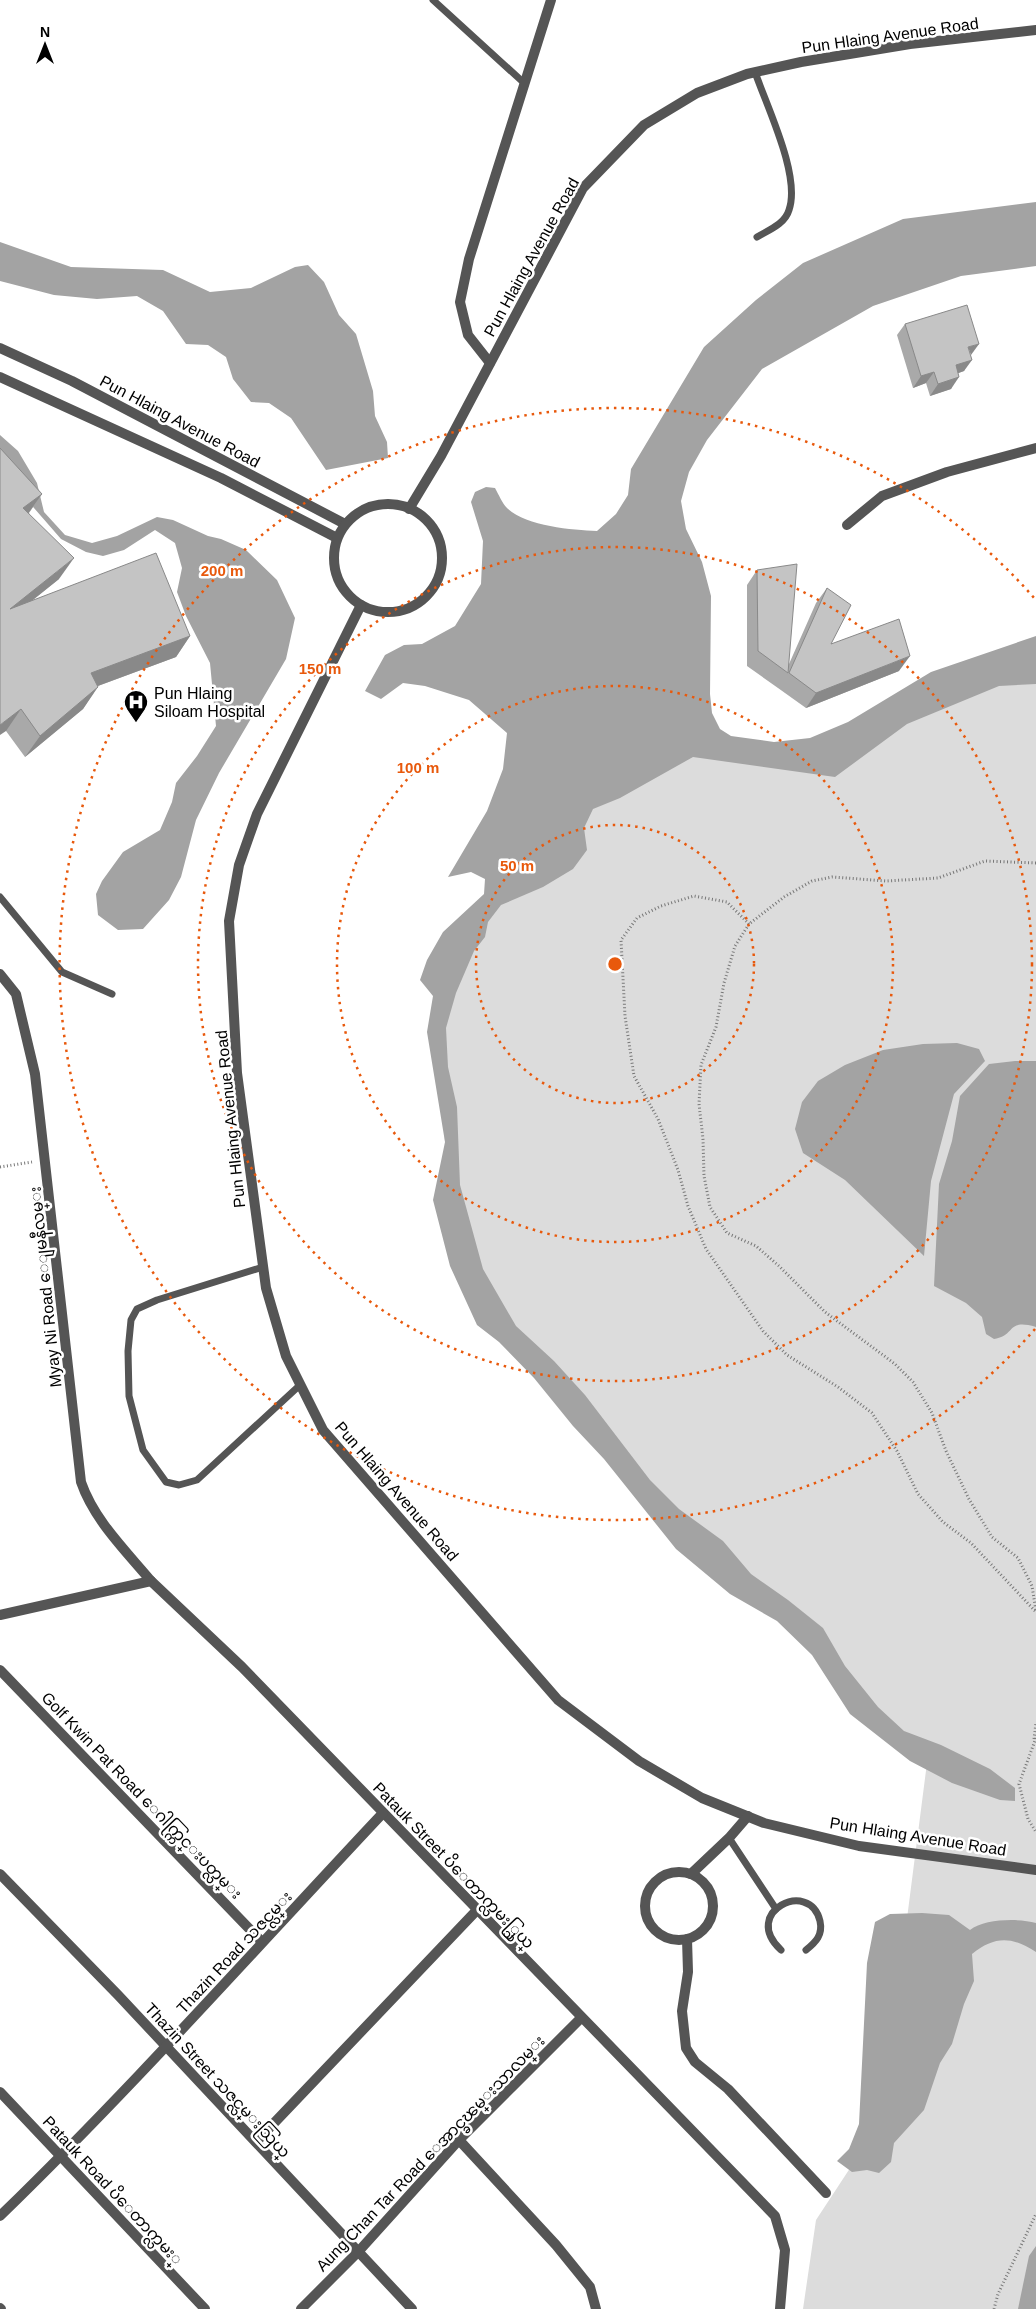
<svg xmlns="http://www.w3.org/2000/svg" width="1036" height="2309" font-family="Helvetica,'Noto Sans Myanmar',sans-serif">
	<rect width="100%" height="100%" fill="#fff"/>
	<path fill="#dcdcdc" d="M 1036,654 L 1036,2309 L 803,2309 L 816,2220 L 881,2121 L 928,1755 L 869,1717 L 798,1629 L 687,1533 L 495,1320 L 451,1213 L 436,1036 L 549,751 L 823,755 Z"/>
	<g fill="#a3a3a3">
		<path d="M 1036,202 L 1036,266 L 961,276 L 873,306 L 762,369 L 707,440 L 689,472 L 681,501 L 686,529 L 702,562 L 711,596 L 710,694 L 712,713 L 720,729 L 731,736 L 774,742 L 810,738 L 848,722 L 931,672 L 1036,636 L 1036,684 L 999,686 L 907,724 L 835,777 L 693,757 L 620,798 L 593,809 L 584,828 L 587,850 L 573,869 L 543,887 L 501,905 L 488,922 L 485,937 L 474,951 L 456,993 L 446,1028 L 448,1067 L 457,1107 L 460,1185 L 483,1269 L 516,1326 L 554,1361 L 585,1395 L 650,1480 L 679,1509 L 723,1541 L 751,1574 L 788,1600 L 823,1628 L 845,1666 L 878,1707 L 904,1731 L 941,1745 L 990,1769 L 1015,1788 L 1015,1801 L 1000,1800 L 952,1783 L 910,1761 L 850,1714 L 812,1655 L 777,1621 L 730,1594 L 676,1549 L 604,1459 L 573,1426 L 534,1378 L 499,1342 L 477,1325 L 450,1266 L 433,1200 L 445,1142 L 427,1032 L 433,996 L 420,980 L 427,960 L 443,932 L 484,894 L 485,879 L 471,872 L 448,877 L 487,811 L 503,769 L 507,733 L 469,700 L 425,686 L 403,683 L 381,699 L 365,691 L 385,655 L 404,645 L 422,644 L 455,626 L 481,584 L 483,541 L 471,502 L 475,492 L 486,487 L 495,488 C 499,495 502,503 507,508 C 525,526 572,530 597,531 L 616,514 L 628,495 L 631,469 L 704,347 L 756,300 L 803,263 L 903,219 Z"/>
		<path d="M 0,242 L 71,267 L 163,270 L 210,292 L 251,288 L 295,267 L 308,265 L 324,282 L 339,315 L 356,334 L 373,391 L 375,416 L 387,442 L 388,458 L 326,470 L 291,418 L 269,403 L 251,402 L 233,379 L 226,357 L 208,345 L 186,344 L 163,311 L 137,296 L 97,299 L 54,295 L 0,281 Z"/>
		<path d="M 0,435 L 18,451 L 37,483 L 44,512 L 65,535 L 92,543 L 117,536 L 157,517 L 173,520 L 208,536 L 221,539 L 246,550 L 277,580 L 295,618 L 286,659 L 219,773 L 196,820 L 181,877 L 169,900 L 143,929 L 118,930 L 98,915 L 96,894 L 102,881 L 123,852 L 160,830 L 172,802 L 176,783 L 197,756 L 216,726 L 210,663 L 186,616 L 177,592 L 182,568 L 175,543 L 155,530 L 124,550 L 103,556 L 86,552 L 61,539 L 0,469 Z"/>
		<path d="M 957,1043 L 979,1049 L 985,1061 L 954,1094 L 931,1181 L 924,1256 L 845,1180 L 803,1153 L 795,1129 L 802,1102 L 818,1081 L 845,1065 L 883,1050 L 923,1044 Z"/>
		<path d="M 1015,1061 L 1036,1061 L 1036,1327 C 1006,1318 1016,1336 994,1339 L 986,1334 L 982,1317 L 966,1303 L 934,1286 L 939,1184 L 952,1141 L 960,1096 L 989,1064 Z"/>
		<path d="M 922,1913 L 949,1915 L 970,1930 C 984,1919 1018,1918 1036,1923 L 1036,1952 C 1012,1936 994,1936 972,1954 L 974,1981 L 964,2004 L 952,2044 L 940,2063 L 924,2110 L 894,2143 L 891,2162 L 879,2173 L 867,2170 L 852,2172 L 837,2161 L 849,2149 L 859,2124 L 867,1963 L 875,1922 L 890,1914 Z"/>
		<path d="M 1036,2246 L 1036,2309 L 1018,2309 L 1029,2256 Z"/>
	</g>
	<g fill="none" stroke-linecap="round" stroke-linejoin="round">
		<g stroke="#777" stroke-width="3" stroke-dasharray="1 2.5" stroke-linecap="butt">
			<path d="M 1036,863 L 985,861 L 938,878 L 886,881 L 832,877 L 812,881 L 784,897 L 749,924 L 735,946 L 724,983 L 716,1027 L 701,1065 L 699,1104 L 703,1139 L 704,1176 L 710,1207 L 727,1233 L 756,1246 L 779,1266 L 825,1312 L 895,1364 L 913,1382 L 932,1413 L 946,1451 L 969,1499 L 992,1537 L 1018,1558 L 1032,1586 L 1036,1611"/>
			<path d="M 749,924 L 727,902 L 694,896 L 661,906 L 637,918 L 621,940 L 625,1016 L 634,1076 L 658,1119 L 678,1170 L 688,1206 L 706,1249 L 763,1331 L 787,1355 L 838,1387 L 872,1413 L 897,1451 L 918,1494 L 943,1522 L 971,1543 L 1036,1612"/>
			<path d="M 0,1167 L 32,1162"/>
			<path d="M 1036,1738 L 1019,1784 L 1028,1819 L 1036,1832"/>
			<path d="M 1034,1739 L 1036,1723"/>
			<path d="M 994,2309 L 998,2294 L 1036,2214"/>
		</g>
		<g stroke="#555" stroke-width="7">
			<path d="M 433,0 L 523,82"/>
			<path d="M 755,72 C 767,107 801,176 789,210 C 785,224 769,230 757,237"/>
			<path d="M 0,897 L 62,972 L 112,994"/>
			<path d="M 263,1267 L 157,1300 L 137,1309 L 131,1320 L 128,1351 L 129,1396 L 143,1450 L 166,1482 L 179,1485 L 197,1480 L 300,1385"/>
			<path d="M 729,1838 L 776,1909"/>
			<path d="M 781,1950 C 740,1912 810,1878 820,1921 C 823,1935 816,1942 806,1950"/>
		</g>
		<g stroke="#555" stroke-width="10">
			<path d="M 0,348 L 72,381 L 345,524"/>
			<path d="M 490,363 L 468,335 L 460,302 L 469,259 L 551,0"/>
			<path d="M 0,377 L 221,478 L 337,538"/>
			<circle cx="388" cy="558" r="54"/>
			<path d="M 409,509 L 441,456 L 583,188 L 644,125 L 697,93 L 747,74 L 801,62 L 910,44 L 1036,30"/>
			<path d="M 847,525 L 882,496 L 947,472 L 1036,448"/>
			<path d="M 361,605 L 257,814 L 239,865 L 229,921 L 237,1073 L 266,1288 L 286,1356 L 323,1430 L 558,1700 L 639,1761 L 702,1798 L 764,1823 L 859,1846 L 1036,1870"/>
			<path d="M 0,974 L 16,994 L 35,1074 L 81,1482 C 94,1520 126,1551 151,1581"/>
			<path d="M 0,1615 L 151,1581 L 242,1667 L 775,2216 L 785,2250 L 780,2309"/>
			<path d="M 0,1670 L 262,1942"/>
			<circle cx="679" cy="1906" r="34"/>
			<path d="M 0,1874 L 118,1995 L 412,2309"/>
			<path d="M 691,1874 L 729,1838 L 748,1816"/>
			<path d="M 687,1939 L 688,1972 L 682,2011 L 686,2048 L 695,2062 L 728,2089 L 826,2193"/>
			<path d="M 0,2092 L 205,2309"/>
			<path d="M 459,2140 L 556,2245 L 590,2287 L 596,2309"/>
			<path d="M 256,2142 L 477,1910"/>
			<path d="M 0,2216 C 133,2087 256,1948 383,1813"/>
			<path d="M 0,2308 L 1,2309"/>
			<path d="M 301,2309 L 358,2252 L 459,2140 L 581,2018"/>
		</g>
	</g>
	<g fill="#a9a9a9">
		<path d="M 905,324 L 971,356 L 964,371 L 958,373 L 951,389 L 930,396 L 926,383 L 913,388 L 897,335 Z"/>
		<path d="M 0,448 L 42,494 L 29,513 L 59,579 L 33,600 L 190,636 L 176,657 L 98,686 L 83,709 L 25,757 L 6,731 Z"/>
		<path d="M 757,570 L 789,664 L 816,603 L 827,588 L 831,644 L 899,671 L 806,708 L 778,688 L 779,685 L 778,688 L 747,666 L 747,585 Z"/>
	</g>
	<g fill="#898989">
		<path d="M 979,344 L 971,355 L 968,347 Z"/>
		<path d="M 972,360 L 964,371 L 948,377 L 956,365 Z"/>
		<path d="M 934,372 L 926,383 L 913,388 L 921,376 Z"/>
		<path d="M 959,377 L 951,389 L 930,396 L 938,384 Z"/>
		<path d="M 42,494 L 27,515 L 23,508 Z"/>
		<path d="M 74,558 L 59,579 L 0,626 L 10,609 Z"/>
		<path d="M 190,636 L 176,657 L 76,694 L 91,673 Z"/>
		<path d="M 910,656 L 899,671 L 806,708 L 816,693 Z"/>
		<path d="M 98,687 L 83,709 L 25,757 L 40,736 Z"/>
		<path d="M 21,709 L 6,731 L 0,735 L 0,725 Z"/>
	</g>
	<g fill="#c4c4c4" stroke="#898989">
		<path d="M 967,305 L 979,344 L 968,347 L 972,360 L 956,365 L 959,377 L 938,384 L 934,372 L 921,376 L 905,324 Z"/>
		<path d="M 0,448 L 42,494 L 23,508 L 74,558 L 10,609 L 156,553 L 190,636 L 91,673 L 98,687 L 40,736 L 21,709 L 0,725 Z"/>
		<path d="M 797,564 L 788,673 L 758,651 L 757,570 Z"/>
		<path d="M 827,588 L 851,605 L 831,644 L 899,619 L 910,656 L 816,693 L 789,673 Z"/>
	</g>
	<g fill="none" stroke="#e8590c" stroke-width="2.5" stroke-dasharray="2.5 5">
		<circle cx="615" cy="964" r="139"/>
		<circle cx="615" cy="964" r="278"/>
		<circle cx="615" cy="964" r="417"/>
		<path d="M1035 1329A556 556 0 1 1 1035 599"/>
	</g>
	<defs>
		<g id="hospital-pin" transform="scale(1.25)"><path d="M0 17L-7.5 6A9.5 9.5 0 1 1 7.5 6Z" fill="#000" stroke="#fff"/><path d="M-5-5h3v3.5h4V-5h3V5h-3V1.5h-4V5h-3Z" fill="#fff"/></g>
	</defs>
	<g fill-rule="evenodd">
		<use href="#hospital-pin" x="136" y="702"/>
	</g>
	<g text-anchor="middle" stroke-width="5" stroke-linejoin="round" paint-order="stroke">
		<g font-size="16" fill="#000" stroke="#fff">
			<text transform="translate(890 35) rotate(-8)" y="6">Pun Hlaing Avenue Road</text>
			<text transform="translate(531 257) rotate(-61)" y="6">Pun Hlaing Avenue Road</text>
			<text transform="translate(180 421) rotate(28)" y="6">Pun Hlaing Avenue Road</text>
			<text transform="translate(230 1119) rotate(-96)" y="6">Pun Hlaing Avenue Road</text>
			<text transform="translate(45 1287) rotate(-96)" y="6">Myay Ni Road ေျမနီလမ္း</text>
			<text transform="translate(397 1491) rotate(49)" y="6">Pun Hlaing Avenue Road</text>
			<text transform="translate(142 1795) rotate(46)" y="6">Golf Kwin Pat Road ေဂါက္ကြင္းပတ္လမ္း</text>
			<text transform="translate(918 1836) rotate(9)" y="6">Pun Hlaing Avenue Road</text>
			<text transform="translate(454 1865) rotate(46)" y="6">Patauk Street ပိေတာက္လမး္သြယ္</text>
			<text transform="translate(234 1952) rotate(-47)" y="6">Thazin Road သဇင္လမ္း</text>
			<text transform="translate(218 2080) rotate(47)" y="6">Thazin Street သဇင္လမ္းသြယ္</text>
			<text transform="translate(430 2153) rotate(-46)" y="6">Aung Chan Tar Road ေအာင္ခၽမ္းသာလမ္း</text>
			<text transform="translate(113 2190) rotate(47)" y="6">Patauk Road ပိေတာက္လမး္</text>
		</g>
		<g font-size="16" fill="#000" stroke="#fff" text-anchor="start">
			<text x="154" y="699">Pun Hlaing<tspan x="154" dy="18">Siloam Hospital</tspan></text>
		</g>
	</g>
	<circle cx="615" cy="964" r="8" fill="#e8590c" stroke="#fff" stroke-width="2.5"/>
	<g font-size="15" text-anchor="middle" font-weight="bold" fill="#e8590c" stroke="#fff" stroke-width="5" stroke-linejoin="round" paint-order="stroke">
		<text x="222" y="576">200 m</text>
		<text x="320" y="674">150 m</text>
		<text x="418" y="773">100 m</text>
		<text x="517" y="871">50 m</text>
	</g>
	<g transform="translate(45 45)" stroke="#ffffff" stroke-width="4" paint-order="stroke">
	<path d="M0-4L9 19L0 12L-9 19Z" fill="#000000"/>
	<text y="-8" font-size="14" font-weight="bold" text-anchor="middle" fill="#000000">N</text>
	</g>
</svg>
